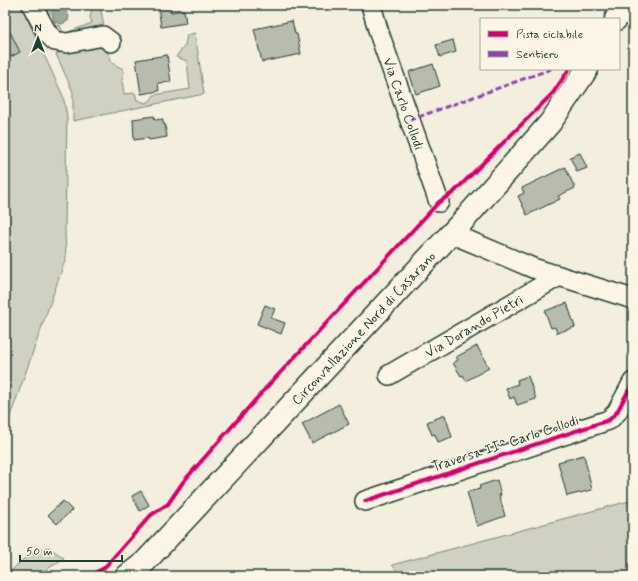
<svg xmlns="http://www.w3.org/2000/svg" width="638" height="581" font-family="Mynerve,sans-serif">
	<rect width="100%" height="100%" fill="#f3eede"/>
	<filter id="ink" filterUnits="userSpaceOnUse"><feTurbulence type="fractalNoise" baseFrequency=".025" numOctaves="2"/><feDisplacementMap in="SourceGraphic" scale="8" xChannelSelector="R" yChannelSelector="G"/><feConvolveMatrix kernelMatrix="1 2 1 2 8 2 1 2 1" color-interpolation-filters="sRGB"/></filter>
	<g filter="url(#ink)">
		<g fill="#d0d1c2" stroke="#78877b">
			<path d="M 9,5 L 21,5 L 63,96 L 67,116 L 65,229 L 66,258 L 5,431 L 5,262 L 6,255 L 5,250 L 5,7 Z"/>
			<path d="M 40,5 L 52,6 L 49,16 L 51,24 L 57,26 L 60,25 L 63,34 L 92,23 L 90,17 L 93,5 L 100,5 L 104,27 L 57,36 Z"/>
			<path d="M 195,33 L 204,94 L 73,121 L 73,92 L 56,54 C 69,49 85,41 99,47 C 102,49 106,52 109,54 L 112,63 L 123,69 L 124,73 L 122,80 L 124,94 L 135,93 L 137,100 L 146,103 L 151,100 L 154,95 L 190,89 L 187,61 L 176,57 L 185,45 L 187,35 Z"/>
			<path d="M 633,500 L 633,576 L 402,576 L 392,565 Z"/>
			<path d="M 48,547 L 64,558 L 37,576 L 5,576 L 33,551 Z"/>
		</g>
		<path fill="#a0a89b" stroke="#6c7d72" d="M 53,5 L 65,5 L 64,8 L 69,16 L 68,21 L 62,24 L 54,22 L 52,13 L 53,10 Z"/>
		<g fill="#b8bcae" stroke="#1f3d34">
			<path d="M 158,5 L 170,5 L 171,12 L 184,10 L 186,23 L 161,27 Z"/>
			<path d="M 292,21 L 295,34 L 297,34 L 301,54 L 262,62 L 254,29 Z"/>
			<path d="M 5,22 L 20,52 L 5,60 Z"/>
			<path d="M 453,40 L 456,52 L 440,57 L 436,45 Z"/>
			<path d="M 167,55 L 171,82 L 158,83 L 159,91 L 141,94 L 136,60 Z"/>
			<path d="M 433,64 L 440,86 L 416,94 L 409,72 Z"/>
			<path d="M 154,116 L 155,120 L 163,119 L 163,124 L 165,124 L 167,137 L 149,140 L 148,138 L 134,140 L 133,119 Z"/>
			<path d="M 580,153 L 587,168 L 577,172 L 570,157 Z"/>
			<path d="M 565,167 L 575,188 L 558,196 L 560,199 L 527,215 L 518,196 L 524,193 L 522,188 Z"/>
			<path d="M 567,303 L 575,327 L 557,333 L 555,327 L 551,328 L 545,311 Z"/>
			<path d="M 265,305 L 275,309 L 271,318 L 285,323 L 281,334 L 257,324 Z"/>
			<path d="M 477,346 L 489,368 L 466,381 L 463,375 L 461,376 L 453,363 L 458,360 L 456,357 Z"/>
			<path d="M 528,376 L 536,399 L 517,405 L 514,397 L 510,399 L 506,388 L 518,384 L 517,380 Z"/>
			<path d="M 339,404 L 349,424 L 312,443 L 302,424 Z"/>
			<path d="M 445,415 L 452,437 L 438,442 L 435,434 L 432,435 L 427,422 Z"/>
			<path d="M 584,455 L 592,490 L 567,496 L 558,462 Z"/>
			<path d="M 497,480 L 501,495 L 499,495 L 505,516 L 477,526 L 467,492 L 480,489 L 479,486 Z"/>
			<path d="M 141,491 L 149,505 L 140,511 L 132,496 Z"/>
			<path d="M 63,501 L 72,510 L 57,524 L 48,515 Z"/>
		</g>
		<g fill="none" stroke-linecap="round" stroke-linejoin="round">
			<g stroke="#1f3d34" stroke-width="22">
				<g id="minor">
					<path d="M 32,5 L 47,33 L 55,41 L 67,43 L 103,36 L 111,42"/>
					<path id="s1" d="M 371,5 L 379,33 L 439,202"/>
					<path d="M 462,238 L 533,268 L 633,299"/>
					<path id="s2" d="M 389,375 L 559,276"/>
					<path d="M 365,501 L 609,420 L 617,412 L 633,382"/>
				</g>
			</g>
			<g stroke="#1f3d34" stroke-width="25">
				<g id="major">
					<path d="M 616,19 L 624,5"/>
					<path id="s3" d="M 127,576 L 144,563 L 462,222 L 550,123 L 587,69"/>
				</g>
			</g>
			<use href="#minor" stroke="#fcf5e5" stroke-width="19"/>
			<use href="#major" stroke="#fcf5e5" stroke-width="22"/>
			<path stroke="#8e44ad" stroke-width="3" stroke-dasharray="6 3" stroke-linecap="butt" d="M 410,120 L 551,69"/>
			<g stroke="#fcf5e5" stroke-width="6">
				<g id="cycleway">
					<path d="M 365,501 L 609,420 L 617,412 L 633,382"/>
					<path d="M 89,576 L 104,568 L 151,515 L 168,504 L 183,482 L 265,389 L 439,202 L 454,192 L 553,93 L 569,69"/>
				</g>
			</g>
			<use href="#cycleway" stroke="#d6006c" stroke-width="4"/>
		</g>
	</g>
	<g text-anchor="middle" stroke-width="3" stroke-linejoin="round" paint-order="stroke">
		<g font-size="14" fill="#1f3d34" stroke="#fcf5e5">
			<text dy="5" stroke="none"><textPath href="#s1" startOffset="104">Via Carlo Collodi</textPath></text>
			<text dy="5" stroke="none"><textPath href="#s2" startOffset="98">Via Dorando Pietri</textPath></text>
			<text dy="5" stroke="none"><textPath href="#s3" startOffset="343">Circonvallazione Nord di Casarano</textPath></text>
			<text transform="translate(505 443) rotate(-18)" y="5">Traversa II^ Carlo Collodi</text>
		</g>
	</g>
	<rect width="638" height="581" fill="none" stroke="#fcf5e5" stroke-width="20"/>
	<rect x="10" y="10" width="618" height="561" fill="none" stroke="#1f3d34" stroke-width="1.5" filter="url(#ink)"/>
	<rect x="480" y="18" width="140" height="52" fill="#fcf5e5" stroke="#a4ab9e"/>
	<rect x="488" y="31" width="20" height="6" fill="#d6006c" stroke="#a4ab9e"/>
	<text x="516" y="38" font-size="12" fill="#1f3d34">Pista ciclabile</text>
	<rect x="488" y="51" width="20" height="6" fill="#8e44ad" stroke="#a4ab9e"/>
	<text x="516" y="58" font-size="12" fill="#1f3d34">Sentiero</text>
	<g transform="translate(38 38)" stroke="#fcf5e5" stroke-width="3" paint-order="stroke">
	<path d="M0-3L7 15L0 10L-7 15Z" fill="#1f3d34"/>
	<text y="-6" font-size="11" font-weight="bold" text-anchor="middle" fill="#1f3d34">N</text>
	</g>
	<path d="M20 555v6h102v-6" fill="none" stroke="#1f3d34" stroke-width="2"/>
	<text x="26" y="555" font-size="12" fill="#1f3d34" stroke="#fcf5e5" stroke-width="3" paint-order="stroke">50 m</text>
</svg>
